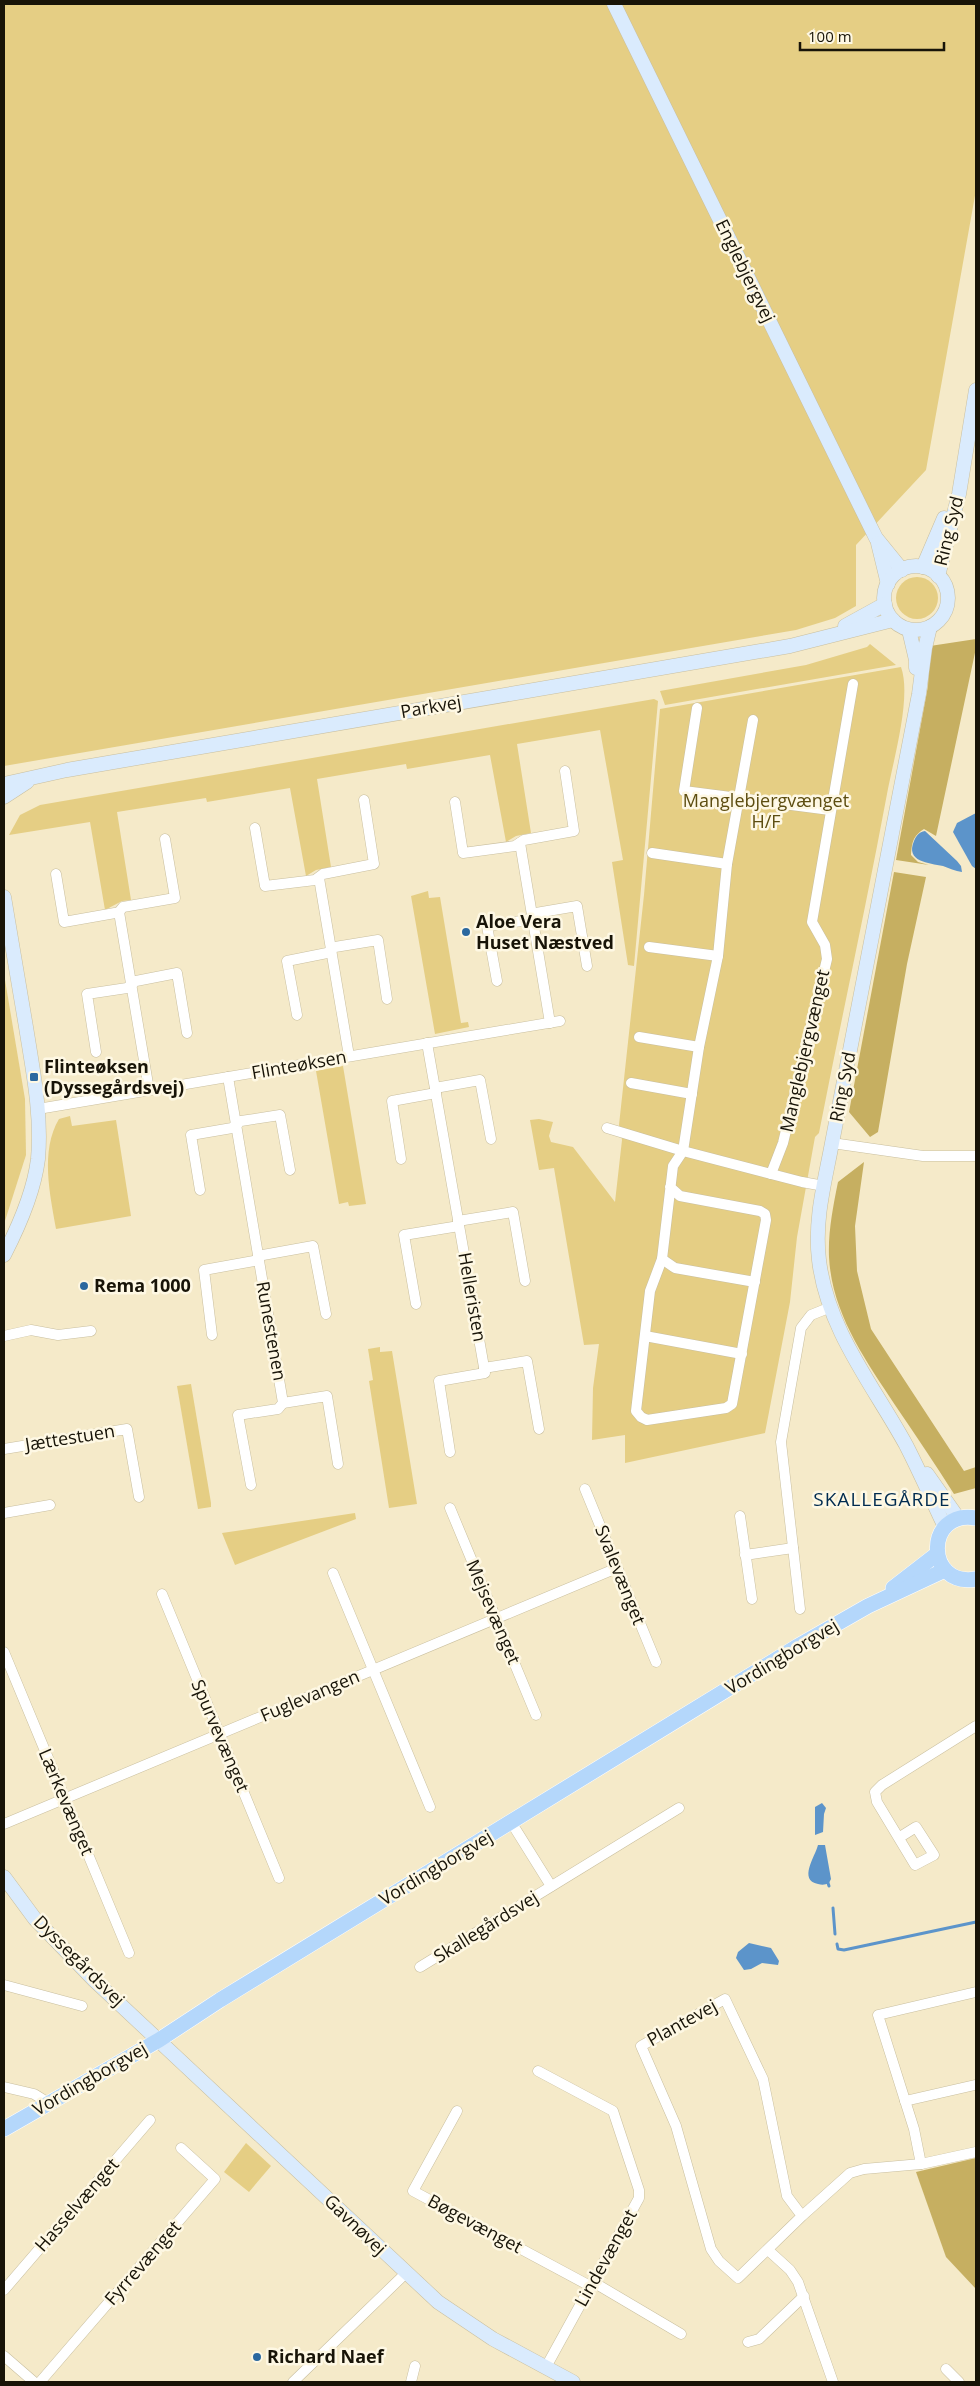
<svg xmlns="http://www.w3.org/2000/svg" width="980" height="2386" font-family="'Open Sans',sans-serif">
	<rect width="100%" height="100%" fill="#f5eac9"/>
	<g fill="#e5ce84">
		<path d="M 4,4 L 976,4 L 976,190 L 926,470 L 856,545 L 856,606 L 835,618 L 796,630 L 4,766 Z"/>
		<circle cx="917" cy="598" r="21"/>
		<path d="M 870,644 L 896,665 L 665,705 L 660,691 L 806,665 L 867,647 Z"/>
		<path d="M 901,667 C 912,697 893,761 887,794 C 866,907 841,1020 819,1133 L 815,1137 L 797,1237 L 790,1302 L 765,1433 L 625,1463 L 625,1435 L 592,1440 L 593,1388 L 599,1344 L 584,1345 L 554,1168 L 539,1170 L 530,1120 L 539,1119 L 553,1122 L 549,1136 L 551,1142 L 573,1147 L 615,1202 L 622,1140 L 619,1125 L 644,895 L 660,709 Z"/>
		<path d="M 654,699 L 658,701 L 634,966 L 628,965 L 612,862 L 623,860 L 600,730 L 517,744 L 531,833 L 516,836 L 506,842 L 490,755 L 407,769 L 406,764 L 317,779 L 331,867 L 316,870 L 306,876 L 290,788 L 207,802 L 206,798 L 117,812 L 131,900 L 122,901 L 105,910 L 90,822 L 9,835 L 20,815 L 40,805 Z"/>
		<path d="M 428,891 L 429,898 L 440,897 L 461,1023 L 468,1022 L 469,1027 L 435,1034 L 411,896 Z"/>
		<path d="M 4,974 L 25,1099 L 26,1155 L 4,1224 Z"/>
		<path d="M 343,1066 L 366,1204 L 349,1206 L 348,1202 L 339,1204 L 316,1071 Z"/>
		<path d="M 70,1116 L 72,1126 L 116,1120 L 131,1216 L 56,1229 C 50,1194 40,1151 59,1119 Z"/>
		<path d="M 380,1347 L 380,1352 L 392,1351 L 417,1504 L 389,1508 L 369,1381 L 373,1380 L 368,1349 Z"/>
		<path d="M 191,1384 L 211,1503 L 211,1507 L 198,1509 L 177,1386 Z"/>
		<path d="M 355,1513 L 356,1519 L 235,1565 L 222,1533 Z"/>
		<path d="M 246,2143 L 271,2166 L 249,2192 L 224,2172 Z"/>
	</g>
	<g fill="#c6af61">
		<path d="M 976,639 L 976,648 L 936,836 L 924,829 C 913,836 912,842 911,855 L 918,862 L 929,865 L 896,860 L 928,686 L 930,646 Z"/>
		<path d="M 894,872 L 926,877 L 907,964 L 878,1132 L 870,1137 L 849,1112 Z"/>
		<path d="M 864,1162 L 855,1226 L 857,1271 L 871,1329 L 964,1471 L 976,1467 L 976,1488 L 954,1494 C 935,1464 915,1434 895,1405 C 865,1359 832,1314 829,1257 C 828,1232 833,1207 838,1182 Z"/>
		<path d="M 976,2158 L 976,2289 L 946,2257 L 916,2172 Z"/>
	</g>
	<g fill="#5c94ca">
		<path d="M 976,813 L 976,869 L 972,866 L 953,832 L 957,823 Z"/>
		<path d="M 925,831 L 957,861 L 961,866 L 962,872 C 955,871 949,868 943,866 C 929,863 905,862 914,841 C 916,836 919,832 925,831 Z"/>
		<path d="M 822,1803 L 826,1808 L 824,1814 L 823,1832 L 815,1835 L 815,1807 Z"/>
		<path d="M 818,1845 L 825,1845 L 831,1879 L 829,1883 C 825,1885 822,1885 818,1884 C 798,1880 815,1857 818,1845 Z"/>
		<path d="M 749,1943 L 771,1948 L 779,1961 L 778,1965 L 762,1963 L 751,1969 L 744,1970 L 736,1958 L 738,1952 Z"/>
	</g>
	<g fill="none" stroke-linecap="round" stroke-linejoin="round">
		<g stroke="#5c94ca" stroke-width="3">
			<path d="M 828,1883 L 829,1886"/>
			<path d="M 833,1908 L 835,1934"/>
			<path d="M 837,1944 L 838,1949 L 844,1950 L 976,1922"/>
		</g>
		<g stroke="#c9bf9f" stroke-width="11">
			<g id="street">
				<path d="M 697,708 L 684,791 L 830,810"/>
				<path d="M 455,802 L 463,853 L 515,846 L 524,840 L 574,831 L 565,771"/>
				<path d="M 255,828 L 265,886 L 315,880 L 323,874 L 374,864 L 364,800"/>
				<path d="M 520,843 L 550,1023"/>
				<path d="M 652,853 L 727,864"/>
				<path d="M 56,874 L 64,922 L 115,913 L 119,912 L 123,907 L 175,898 L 165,839"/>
				<path d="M 319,878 L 349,1056"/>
				<path d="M 119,912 L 149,1090"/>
				<path d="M 649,947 L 718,956"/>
				<path d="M 497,981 L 487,926 L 528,920 L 536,913 L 577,906 L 587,966"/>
				<path d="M 297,1015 L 287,961 L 327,953 L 335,947 L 378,940 L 387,999"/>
				<path d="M 639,1037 L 699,1047"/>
				<path d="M 427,1043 L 485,1373 L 439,1381 L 450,1452"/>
				<path d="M 96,1052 L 87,994 L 127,988 L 136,981 L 177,973 L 187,1033"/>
				<path d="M 228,1077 L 283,1403 L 278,1409 L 238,1415 L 251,1485"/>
				<path d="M 631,1083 L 692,1094"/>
				<path d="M 435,1088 L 480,1080 L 491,1139"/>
				<path d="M 38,1109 L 560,1021"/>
				<path d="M 607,1128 L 683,1151 L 802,1182 L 824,1186"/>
				<path d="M 832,1143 L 923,1156 L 976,1156"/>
				<path d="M 401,1159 L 392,1101 L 436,1093"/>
				<path d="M 771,1174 L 783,1143 L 827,959 L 825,945 L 812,922 L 853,684"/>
				<path d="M 670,1187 L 680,1196 L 760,1211 L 765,1214 L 766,1220 L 732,1404 L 726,1408 L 647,1420 L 641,1417 L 636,1411 L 650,1291 L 662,1259 L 673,1166 L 683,1151 L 699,1047 L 718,956 L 727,864 L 753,720"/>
				<path d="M 200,1190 L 191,1135 L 232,1128 L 241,1121 L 280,1115 L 290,1170"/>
				<path d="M 458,1221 L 513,1212 L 525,1281"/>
				<path d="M 662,1259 L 675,1268 L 755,1282"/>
				<path d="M 416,1304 L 404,1235 L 459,1226"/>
				<path d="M 212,1335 L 204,1270 L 254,1261 L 263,1255 L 313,1246 L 326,1314"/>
				<path d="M 4,1336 L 31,1330 L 58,1335 L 91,1331"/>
				<path d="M 645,1336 L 742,1354"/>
				<path d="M 484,1368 L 527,1361 L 539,1429"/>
				<path d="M 283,1403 L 327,1396 L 338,1464"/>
				<path d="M 4,1449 L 127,1429 L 139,1497"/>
				<path d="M 585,1489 L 656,1662"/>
				<path d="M 450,1508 L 536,1715"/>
				<path d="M 4,1513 L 50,1505"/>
				<path d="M 740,1516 L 752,1599"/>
				<path d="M 745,1555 L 793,1548"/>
				<path d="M 333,1573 L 430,1807"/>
				<path d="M 162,1594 L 279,1878"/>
				<path d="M 800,1609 L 781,1442 L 801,1328 L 811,1315 L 831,1307"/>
				<path d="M 4,1652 L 129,1953"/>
				<path d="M 511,1822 L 551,1886"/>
				<path d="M 4,1824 L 617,1568"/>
				<path d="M 900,1837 L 916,1827 L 934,1855 L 915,1865 L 877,1802 L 875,1792 L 882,1785 L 976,1726"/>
				<path d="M 420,1967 L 679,1808"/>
				<path d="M 4,1985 L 82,2006"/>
				<path d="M 538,2071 L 613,2111 L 639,2190 L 639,2198 L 546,2367"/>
				<path d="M 4,2087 L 34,2094 L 47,2102"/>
				<path d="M 905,2101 L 975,2085"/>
				<path d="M 457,2111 L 413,2191 L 590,2286"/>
				<path d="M 921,2164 L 914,2129 L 878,2015 L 976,1992"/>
				<path d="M 802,2216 L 738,2278 L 719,2261 L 711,2249 L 676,2126 L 641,2046 L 725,1999 L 763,2079 L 787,2196 L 802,2216 L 850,2173 L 864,2169 L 921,2164 L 976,2152"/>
				<path d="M 768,2250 L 790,2270 L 798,2282 L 833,2382"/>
				<path d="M 593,2282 L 681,2334"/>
				<path d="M 4,2290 L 150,2120"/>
				<path d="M 748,2342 L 759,2339 L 804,2296"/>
				<path d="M 4,2356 L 34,2382"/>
				<path d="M 946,2369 L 959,2382"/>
				<path d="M 40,2382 L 215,2179 L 181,2148"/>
				<path d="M 293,2382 L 406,2273"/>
				<path d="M 411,2382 L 415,2366"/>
			</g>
		</g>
		<g stroke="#c9bf9f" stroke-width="15">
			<g id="secondary">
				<path d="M 614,4 L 870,526 L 876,538 L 902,570"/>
				<path d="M 878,543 L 888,584"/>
				<circle cx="916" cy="598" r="32"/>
				<path d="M 923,567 L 944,518"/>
				<path d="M 938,576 L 959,494 L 976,390"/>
				<path d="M 845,626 L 885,604"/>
				<path d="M 930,627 L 925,648 L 919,694 L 832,1143 C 825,1181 814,1220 819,1260 C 827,1329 873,1385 906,1445 C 920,1472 932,1500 945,1527"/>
				<path d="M 909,630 L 916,660 L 916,668"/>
				<path d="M 4,784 L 67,770 L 790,646 L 893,620"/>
				<path d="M 4,797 L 27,782"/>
				<path d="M 4,897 C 11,940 19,984 26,1027 C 33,1071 42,1115 38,1159 C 34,1192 19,1226 4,1255"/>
				<path d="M 927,1474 L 958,1518"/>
				<path d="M 4,1877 L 35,1919 L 94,1980 L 438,2302 L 493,2339 L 573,2382"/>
			</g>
		</g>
		<g stroke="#fff" stroke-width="16">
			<g id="primary">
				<path d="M 976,1518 C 924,1509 925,1588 976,1579"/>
				<path d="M 893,1588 L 937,1554"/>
				<path d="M 4,2129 L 159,2040 L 220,2000 L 798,1646 L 868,1606 L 945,1570"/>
			</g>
		</g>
		<use href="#street" stroke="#fff" stroke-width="10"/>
		<use href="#secondary" stroke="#daebfd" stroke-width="14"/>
		<use href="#primary" stroke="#b4d7fb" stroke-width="15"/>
	</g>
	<g fill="#2b689f" stroke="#fef8e4" stroke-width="2">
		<circle cx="466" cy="932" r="5"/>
		<rect x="29" y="1072" width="10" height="10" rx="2.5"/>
		<circle cx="84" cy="1286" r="5"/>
		<circle cx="257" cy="2357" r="5"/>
	</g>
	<g text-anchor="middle" stroke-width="5" stroke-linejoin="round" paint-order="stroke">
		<g font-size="18" fill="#181408" stroke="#fef8e4">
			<text transform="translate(745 271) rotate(64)" y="6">Englebjergvej</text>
			<text transform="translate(949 531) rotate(-76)" y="6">Ring Syd</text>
			<text transform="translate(431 707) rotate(-10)" y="6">Parkvej</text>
			<text transform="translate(805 1051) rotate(-77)" y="6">Manglebjergvænget</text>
			<text transform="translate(299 1065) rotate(-10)" y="6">Flinteøksen</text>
			<text transform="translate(843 1087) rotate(-79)" y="6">Ring Syd</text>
			<text transform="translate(472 1297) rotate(80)" y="6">Helleristen</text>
			<text transform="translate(271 1331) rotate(80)" y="6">Runestenen</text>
			<text transform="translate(70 1438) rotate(-9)" y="6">Jættestuen</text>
			<text transform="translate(620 1575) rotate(68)" y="6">Svalevænget</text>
			<text transform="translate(493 1612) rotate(67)" y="6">Mejsevænget</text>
			<text transform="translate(782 1657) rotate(-31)" y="6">Vordingborgvej</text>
			<text transform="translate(310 1696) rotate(-23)" y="6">Fuglevangen</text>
			<text transform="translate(220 1736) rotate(67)" y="6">Spurvevænget</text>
			<text transform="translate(66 1802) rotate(67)" y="6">Lærkevænget</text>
			<text transform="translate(436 1868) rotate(-31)" y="6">Vordingborgvej</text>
			<text transform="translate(486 1927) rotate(-32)" y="6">Skallegårdsvej</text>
			<text transform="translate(79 1961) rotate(45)" y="6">Dyssegårdsvej</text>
			<text transform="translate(682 2023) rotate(-29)" y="6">Plantevej</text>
			<text transform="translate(90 2079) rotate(-30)" y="6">Vordingborgvej</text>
			<text transform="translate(77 2205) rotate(-49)" y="6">Hasselvænget</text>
			<text transform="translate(475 2224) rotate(28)" y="6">Bøgevænget</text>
			<text transform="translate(355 2225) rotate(44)" y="6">Gavnøvej</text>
			<text transform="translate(606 2258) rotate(-61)" y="6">Lindevænget</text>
			<text transform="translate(143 2263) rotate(-49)" y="6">Fyrrevænget</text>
		</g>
		<g font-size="18" fill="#5d4d10" stroke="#fef8e4">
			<text x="766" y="807">Manglebjergvænget<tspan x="766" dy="21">H/F</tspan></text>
		</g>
		<g font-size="18" font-weight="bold" fill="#181408" stroke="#fef8e4" text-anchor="start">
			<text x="476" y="928">Aloe Vera<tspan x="476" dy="21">Huset Næstved</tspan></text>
			<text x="44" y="1073">Flinteøksen<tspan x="44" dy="21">(Dyssegårdsvej)</tspan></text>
			<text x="94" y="1292">Rema 1000</text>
			<text x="267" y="2363">Richard Naef</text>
		</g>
		<g font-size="19" letter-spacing="1" fill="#002b4f" stroke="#fef8e4">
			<text x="882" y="1506">SKALLEGÅRDE</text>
		</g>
	</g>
	<rect width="980" height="2386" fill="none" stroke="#181408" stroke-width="10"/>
	<path d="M800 42v8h144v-8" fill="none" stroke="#181408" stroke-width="2.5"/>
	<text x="808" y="42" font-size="15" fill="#181408" stroke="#fef8e4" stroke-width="4" paint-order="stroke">100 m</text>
</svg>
